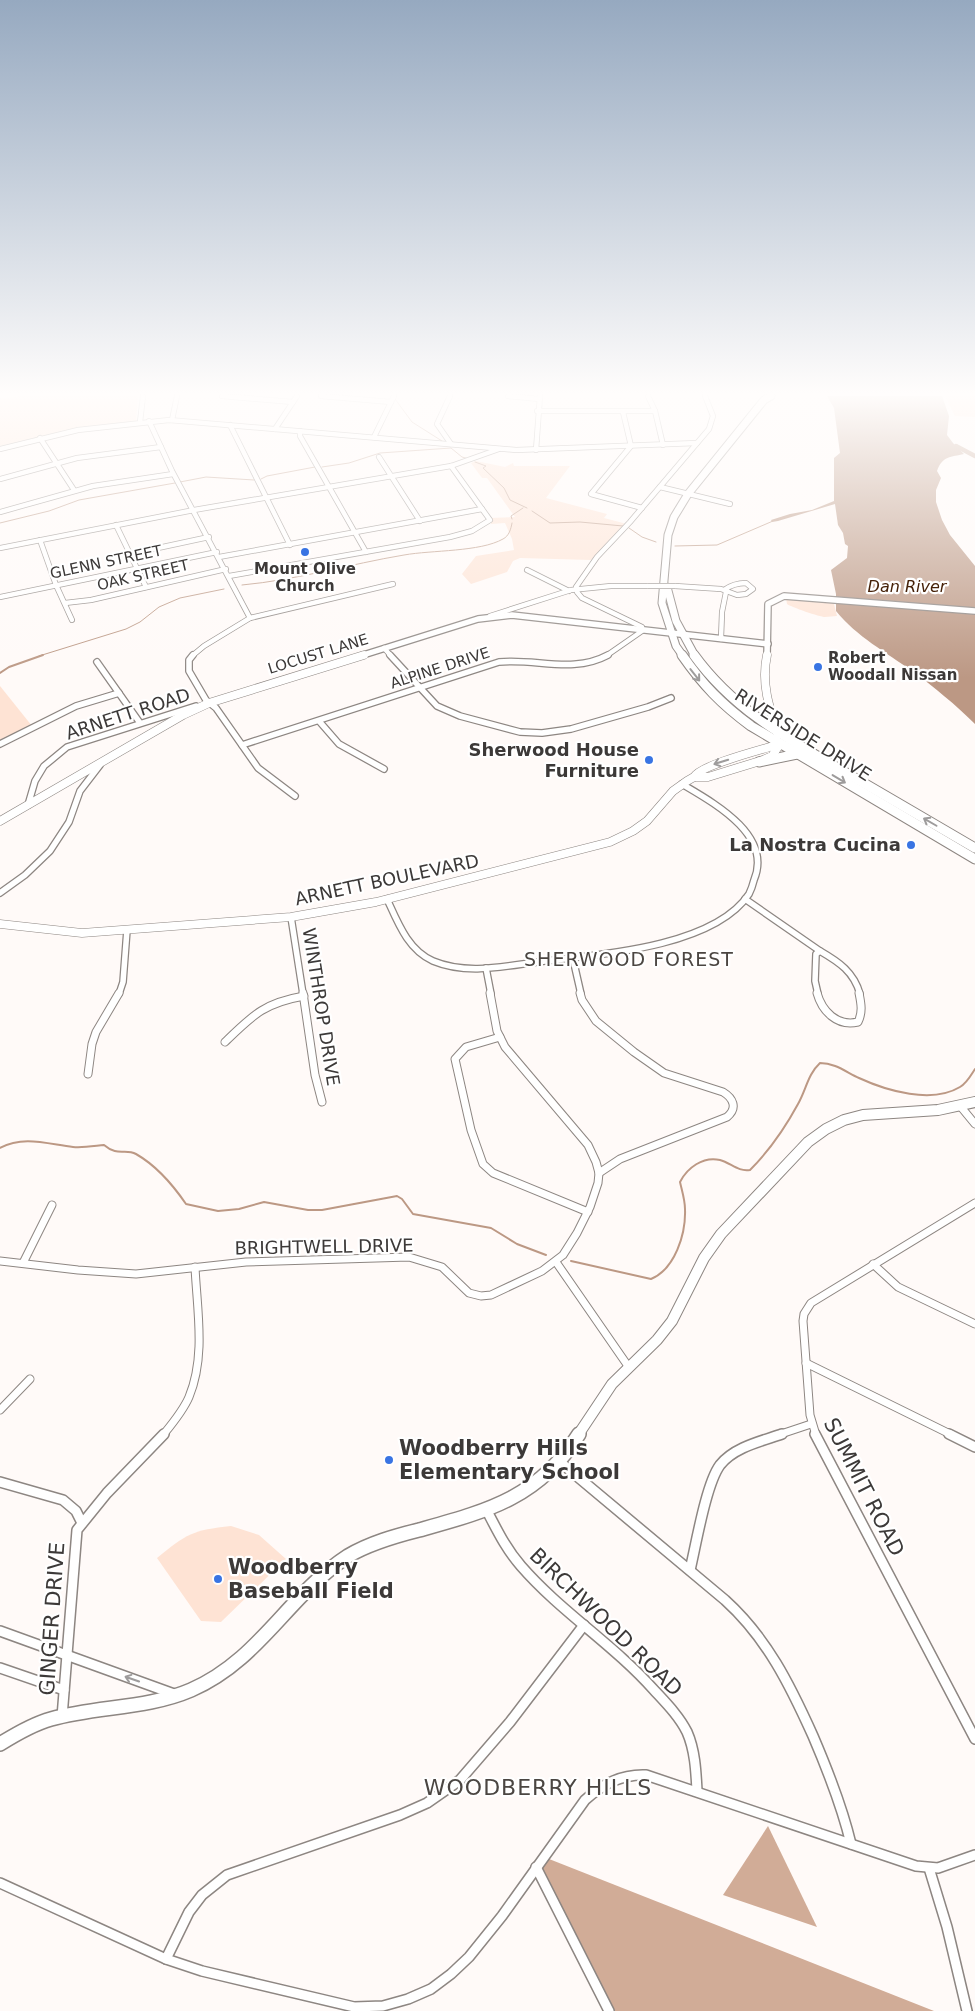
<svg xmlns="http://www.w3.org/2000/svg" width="975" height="2011" font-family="'DejaVu Sans',sans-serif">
	<rect width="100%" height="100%" fill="#fffaf8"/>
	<g fill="#fee3d4">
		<path d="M 28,396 L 138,396 L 136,422 L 89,426 L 0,446 L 0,398 Z"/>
		<path d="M 945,396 L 975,396 L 975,417 L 955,416 Z"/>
		<path d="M 476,461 L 505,467 L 513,463 L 514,466 L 570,466 L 546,498 L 607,514 L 604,518 L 627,524 L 591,560 L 520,558 L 513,561 L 507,572 L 471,584 L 462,574 L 476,556 L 514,550 L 512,539 L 505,523 L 491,524 L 490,518 L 515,517 L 487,478 L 482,478 L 471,463 Z"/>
		<path d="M 786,598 L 833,600 L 837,616 C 833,616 829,617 825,617 C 820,617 791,607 787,604 Z"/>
		<path d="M 0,686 L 32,726 L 0,742 Z"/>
		<path d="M 231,1526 L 259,1535 L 286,1559 L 221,1622 L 201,1621 L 157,1558 C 186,1534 193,1530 231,1526 Z"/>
	</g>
	<g fill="#d1ac97">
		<path d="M 768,1826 L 817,1927 L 723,1895 Z"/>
		<path d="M 544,1857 L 934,2011 L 609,2011 L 536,1867 Z"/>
	</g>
	<path fill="#bc9884" d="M 827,396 L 942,396 L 949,416 L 947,435 L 953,443 L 964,454 C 951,457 942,456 937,471 L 941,478 L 936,490 L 936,502 L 942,520 L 950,535 L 975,566 L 975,724 C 956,705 934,687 912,671 C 886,652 857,637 836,611 L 836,594 L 831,570 L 847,558 L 848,546 L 845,544 L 843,533 L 838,525 L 835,504 L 778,521 L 772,522 L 771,520 L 790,514 L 812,510 L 834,501 L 834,458 L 840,453 L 834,408 Z"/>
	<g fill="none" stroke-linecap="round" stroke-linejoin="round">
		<g stroke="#bc9884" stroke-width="1">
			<path d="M 395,399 L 412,422 L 442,441"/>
			<path d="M 475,462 L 486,466 L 483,468 L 504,488 L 510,500 L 527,508"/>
			<path d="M 322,467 L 349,463 L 380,453 L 451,448 L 462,457 L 469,459"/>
			<path d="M 261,479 L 267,476 L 315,467"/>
			<path d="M 180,482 L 206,477 L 254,480"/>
			<path d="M 532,511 L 550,523 L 580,522 L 623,526"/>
			<path d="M 512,519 L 511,516 L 523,508"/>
			<path d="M 0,523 L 49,511 L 79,500 L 175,483"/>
			<path d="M 629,528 L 642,537 L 656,542"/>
			<path d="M 675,546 L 717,545 L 773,521"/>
			<path d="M 242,585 C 297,580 350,564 404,555 C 432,550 480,552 503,539 C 509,536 511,529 512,523"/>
			<path d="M 39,656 L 126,629 L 140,622 L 159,607 L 180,598 L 224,589"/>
		</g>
		<g stroke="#bc9884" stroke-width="2">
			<path d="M 0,673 L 9,667 L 43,655"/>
			<path d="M 0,1148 C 23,1135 48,1144 73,1147 C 83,1148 94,1146 104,1145 C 118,1157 125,1148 136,1154 C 157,1166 173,1185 186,1204 L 218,1211 L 239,1209 L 264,1202 L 308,1210 L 322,1210 L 397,1196 L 402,1199 L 413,1214 L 491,1228 L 517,1244 L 546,1255"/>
			<path d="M 571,1261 L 651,1279 C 675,1269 686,1234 685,1209 C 685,1200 682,1191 680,1182 C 687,1168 703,1156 720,1160 C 731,1163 738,1172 750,1170 C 769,1151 785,1128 798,1104 C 806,1090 808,1074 820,1063 C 835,1063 846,1072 859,1078 C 887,1091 932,1104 960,1087 C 967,1083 971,1075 975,1069"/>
		</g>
		<path stroke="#bc9884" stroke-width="4.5" d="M 956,446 L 975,456"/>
		<g stroke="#8d8682" stroke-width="6">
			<g id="street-far3">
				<path d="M 222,396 L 293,402"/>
				<path d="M 321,396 L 391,402"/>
				<path d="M 450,396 L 437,424 L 451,444"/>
				<path d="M 508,396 L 539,399"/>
				<path d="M 648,396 L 655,411 L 663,445"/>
				<path d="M 537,411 L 655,411"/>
				<path d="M 623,412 L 631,446 L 591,494 L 642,508"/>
				<path d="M 172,420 L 177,396"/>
				<path d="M 149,421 L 172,471 L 250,618"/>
				<path d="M 140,422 L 143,396"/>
				<path d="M 230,425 L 290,545"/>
				<path d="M 275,429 L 297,396"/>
				<path d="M 300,431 L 300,436 L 366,552"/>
				<path d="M 374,437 L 394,396"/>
				<path d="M 40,438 L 74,490"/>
				<path d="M 0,449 L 78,430 L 169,420 L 516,450 L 697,443"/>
				<path d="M 536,450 L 540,396"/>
				<path d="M 379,457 L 420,521"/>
				<path d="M 0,479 L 77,458 L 161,447"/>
				<path d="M 660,487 L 730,504"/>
				<path d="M 0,512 L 93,486 L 173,474"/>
				<path d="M 116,525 L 146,587"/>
				<path d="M 40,540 L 56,585 L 72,620"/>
				<path d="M 0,548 L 194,510 L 451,466 L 499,449"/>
				<path d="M 130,554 L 209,537"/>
				<path d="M 219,557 L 482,509"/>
				<path d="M 527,570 L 569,591"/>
				<path d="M 229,576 L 450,537 L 472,531 L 490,520 L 451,466"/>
				<path d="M 675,586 L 721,589 L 737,595 L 746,594 L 753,589 L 746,583 C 737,583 731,585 724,590"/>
				<path d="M 0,597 L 217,552"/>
				<path d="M 65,603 L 91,600 L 226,569"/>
				<path d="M 490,616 L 571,590 L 611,586 L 648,586"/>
				<path d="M 721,639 L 722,612 L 726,592"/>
				<path d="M 384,648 L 391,656"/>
				<path d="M 192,656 L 204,646 L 250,618 L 393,584"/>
				<path d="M 606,656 L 642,631 L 642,627 L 582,598 L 577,592 L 576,587 L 597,557 L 630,522 L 709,429 L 713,416 L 705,396"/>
			</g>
		</g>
		<g stroke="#8d8682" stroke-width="8">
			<g id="street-far2">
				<path d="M 193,655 L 189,660 L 189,671 L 206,700 L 216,708 L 258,768 L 295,796"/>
				<path d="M 390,655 L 437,706 L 460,716 L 520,732 L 542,733 L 571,729 L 648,707 L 671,698"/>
				<path d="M 97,662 L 140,723"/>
				<path d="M 319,721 L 339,744 L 384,769"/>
				<path d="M 0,744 L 76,706 L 119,693"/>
				<path d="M 242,745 L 499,662 C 536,658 573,674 608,655"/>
				<path d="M 28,805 L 35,781 L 44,766 L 67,747 L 196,706"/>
				<path d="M 0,893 L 25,875 L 50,851 L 69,822 L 80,791 L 100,765"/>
				<path d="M 387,899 C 398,923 408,950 433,961 C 469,976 509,965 545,961 C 602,955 715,946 749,894 C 751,890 753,884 754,880 C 773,835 714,803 682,784"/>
				<path d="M 745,899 L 820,951"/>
				<path d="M 291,917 L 303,994"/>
				<path d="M 573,959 L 581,994"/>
				<path d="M 486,968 L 491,994"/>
				<path d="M 119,994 L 123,982 L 127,930"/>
				<path d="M 818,994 L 815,981 L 816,954 L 820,951 C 839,962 854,972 860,994"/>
			</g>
		</g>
		<g stroke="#8d8682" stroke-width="9">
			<g id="street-far1">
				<path d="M 303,993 L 315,1075 L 322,1102"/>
				<path d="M 580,993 L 582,1000 L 596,1021 L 634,1052 L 664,1073 L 723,1092 C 733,1098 738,1108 727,1117 L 620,1159 L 599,1173"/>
				<path d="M 817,993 C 822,1011 837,1027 858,1022 C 863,1012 861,1003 859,993"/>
				<path d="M 500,1037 L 466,1047 L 455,1059 L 471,1130 L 483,1164 L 493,1173 L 588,1212"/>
				<path d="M 225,1042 C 253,1015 264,1003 304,996"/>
				<path d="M 88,1074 L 92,1044 L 96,1032 L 119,993"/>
				<path d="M 961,1107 L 975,1124"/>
				<path d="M 0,1261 L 78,1270 L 136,1274 L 246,1262 L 409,1257 L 442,1267 L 469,1293 L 481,1296 L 491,1295 L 542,1271 L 563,1255 L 577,1233 L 590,1207 L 598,1183 L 599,1173 L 596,1162 L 588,1145 L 505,1047 L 497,1031 L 490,993"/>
				<path d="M 556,1262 L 628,1366"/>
				<path d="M 23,1263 L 52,1205"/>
				<path d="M 873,1264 L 898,1287 L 975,1324"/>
				<path d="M 806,1363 L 952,1435"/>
				<path d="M 0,1410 L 30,1379"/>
				<path d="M 163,1435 C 172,1424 183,1411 189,1397 C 206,1356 197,1310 195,1267"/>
				<path d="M 778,1435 L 811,1424"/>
				<path d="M 816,1435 L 810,1415 L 803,1321 L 804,1314 L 811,1303 L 975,1203"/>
			</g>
		</g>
		<g stroke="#8d8682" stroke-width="12">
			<g id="street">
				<path d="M 815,1434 L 975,1739"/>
				<path d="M 949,1434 L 975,1447"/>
				<path d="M 560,1462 L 725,1600 C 767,1638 790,1685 813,1736 C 828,1771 842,1806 851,1844"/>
				<path d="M 0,1482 L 63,1500 L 76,1511 L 82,1523"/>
				<path d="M 487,1511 C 497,1530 506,1549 521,1566 C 561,1612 613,1644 654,1690 C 666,1703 679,1716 687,1732 C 695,1750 696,1771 697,1791"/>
				<path d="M 690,1570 C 696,1545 706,1484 720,1465 C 734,1447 762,1441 782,1434"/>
				<path d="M 0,1631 L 174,1694"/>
				<path d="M 0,1668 L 64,1690"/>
				<path d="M 62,1717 L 77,1530 L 107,1493 L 164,1434"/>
				<path d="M 536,1867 L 609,2011"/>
				<path d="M 929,1868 L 947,1927 L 967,2011"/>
				<path d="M 0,1883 L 166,1959 L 202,1971 L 354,2007 L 383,2006 L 408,1999 L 431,1989 L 451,1974 L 469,1957 L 502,1916 L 585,1800 C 603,1784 621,1774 646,1775 L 916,1866 L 938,1868 L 975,1855"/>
				<path d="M 166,1959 L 189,1912 L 202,1895 L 227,1875 L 400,1815 L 427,1803 L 460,1780 L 510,1722 L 584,1625"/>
			</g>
		</g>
		<g stroke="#8d8682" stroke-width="8">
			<g id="secondary-far3">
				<path d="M 360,656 L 478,619 L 512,615 L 768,644"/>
				<path d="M 767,656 L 768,604 L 784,596 L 975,611"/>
			</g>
		</g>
		<g stroke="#8d8682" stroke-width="9">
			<g id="secondary-far2">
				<path d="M 767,655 C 761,683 769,707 778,734"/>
				<path d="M 694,777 C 700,765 764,749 780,744"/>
				<path d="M 0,821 L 183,715 L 209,703 L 364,655"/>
				<path d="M 0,924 L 82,933 L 291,917 L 376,902 L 610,842 L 633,831 L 647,821 L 673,791 L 687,781 L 694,777 L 708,777 L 763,760 L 772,756 L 780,744"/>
			</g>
		</g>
		<g stroke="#8d8682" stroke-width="12">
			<path id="secondary-far1" d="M 578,1435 L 612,1384 L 657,1340 L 672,1321 L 704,1258 L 721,1234 L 808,1142 L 826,1129 L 844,1120 L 863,1115 L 938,1110 L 975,1102"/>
		</g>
		<g stroke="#8d8682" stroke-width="16">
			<path id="secondary" d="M 0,1744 C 16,1734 33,1724 51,1719 C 97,1706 147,1709 191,1690 C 260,1660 288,1595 348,1556 C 370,1543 395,1536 419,1530 C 487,1511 539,1498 579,1434"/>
		</g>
		<g stroke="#8d8682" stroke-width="9">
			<g id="primary-far1">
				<path d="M 667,587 L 676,621 L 695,656"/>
				<path d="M 683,656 L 676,646 L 662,603 L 668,535 L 674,517 L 688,494 L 764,400 L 771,396"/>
			</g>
		</g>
		<g stroke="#8d8682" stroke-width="11">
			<g id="primary">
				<path d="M 682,655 C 703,685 721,704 751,726 L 975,859"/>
				<path d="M 694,655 C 733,709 786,738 843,771 C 887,797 931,822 975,848"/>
				<path d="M 759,762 L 797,754"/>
			</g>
		</g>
		<use href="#street-far3" stroke="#fff" stroke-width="4.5"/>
		<use href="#street-far2" stroke="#fff" stroke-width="5.5"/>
		<use href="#street-far1" stroke="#fff" stroke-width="7"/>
		<use href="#street" stroke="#fff" stroke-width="9"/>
		<use href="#secondary-far3" stroke="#fff" stroke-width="5.5"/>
		<use href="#secondary-far2" stroke="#fff" stroke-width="8"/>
		<use href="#secondary-far1" stroke="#fff" stroke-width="10"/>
		<use href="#secondary" stroke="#fff" stroke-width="13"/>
		<use href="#primary-far1" stroke="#fff" stroke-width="7"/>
		<use href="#primary" stroke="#fff" stroke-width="9"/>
		<g stroke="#8d8682" stroke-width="6" stroke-linecap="butt">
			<path id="street-bridge" d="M 648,586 L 675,586"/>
		</g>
		<use href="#street-bridge" stroke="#fff" stroke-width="4.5"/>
	</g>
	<defs><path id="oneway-shaft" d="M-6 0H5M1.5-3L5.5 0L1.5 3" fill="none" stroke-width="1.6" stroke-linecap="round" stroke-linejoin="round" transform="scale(1.25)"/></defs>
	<g stroke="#9e9c9c">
		<use href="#oneway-shaft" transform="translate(695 675) rotate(52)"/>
		<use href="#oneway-shaft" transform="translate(721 762) rotate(163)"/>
		<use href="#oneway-shaft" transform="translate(839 779) rotate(31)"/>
		<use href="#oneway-shaft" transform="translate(930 822) rotate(-150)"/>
		<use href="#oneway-shaft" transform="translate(132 1679) rotate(-161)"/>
	</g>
	<linearGradient id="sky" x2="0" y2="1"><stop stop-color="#96a9c0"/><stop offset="0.58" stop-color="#fffdfc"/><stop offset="1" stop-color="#fffdfc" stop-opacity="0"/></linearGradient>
	<rect width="975" height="678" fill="url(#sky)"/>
	<g fill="#3974e3" stroke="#fff" stroke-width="2">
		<circle cx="305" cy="552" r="5"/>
		<circle cx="818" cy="667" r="5"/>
		<circle cx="649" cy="760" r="5"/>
		<circle cx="911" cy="845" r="5"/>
		<circle cx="389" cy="1460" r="5"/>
		<circle cx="218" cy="1579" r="5"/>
	</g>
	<g text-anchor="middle" stroke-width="4.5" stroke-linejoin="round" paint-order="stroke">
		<g font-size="15" fill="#3c3938" stroke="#fff">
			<text transform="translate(106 562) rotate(-12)" y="5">GLENN STREET</text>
			<text transform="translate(143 575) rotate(-13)" y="5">OAK STREET</text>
			<text transform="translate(318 654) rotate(-17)" y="5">LOCUST LANE</text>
			<text transform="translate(440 668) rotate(-18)" y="5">ALPINE DRIVE</text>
		</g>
		<g font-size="15" font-weight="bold" fill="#3c3938" stroke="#fff">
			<text x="305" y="574">Mount Olive<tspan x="305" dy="17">Church</tspan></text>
			<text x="828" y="663" text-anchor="start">Robert<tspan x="828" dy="17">Woodall Nissan</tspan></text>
		</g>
		<g font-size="16" font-style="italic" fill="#452108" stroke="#fff">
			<text x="907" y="592">Dan River</text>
		</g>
		<g font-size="18" fill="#3c3938" stroke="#fff">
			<text transform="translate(128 714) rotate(-18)" y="6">ARNETT ROAD</text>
			<text transform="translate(803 735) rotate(32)" y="6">RIVERSIDE DRIVE</text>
			<text transform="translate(387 880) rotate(-12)" y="6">ARNETT BOULEVARD</text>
			<text transform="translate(321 1007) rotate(81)" y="6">WINTHROP DRIVE</text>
			<text transform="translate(324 1247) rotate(-1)" y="6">BRIGHTWELL DRIVE</text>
		</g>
		<g font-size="18" font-weight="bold" fill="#3c3938" stroke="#fff" text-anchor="end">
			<text x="639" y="756">Sherwood House<tspan x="639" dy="21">Furniture</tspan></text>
			<text x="901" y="851">La Nostra Cucina</text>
		</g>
		<g font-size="19" letter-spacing="1" fill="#4b4642" stroke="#fff">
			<text x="629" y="966">SHERWOOD FOREST</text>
		</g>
		<g font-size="21" font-weight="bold" fill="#3c3938" stroke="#fff" text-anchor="start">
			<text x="399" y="1455">Woodberry Hills<tspan x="399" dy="24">Elementary School</tspan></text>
			<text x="228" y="1574">Woodberry<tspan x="228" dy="24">Baseball Field</tspan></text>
		</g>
		<g font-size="21" fill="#3c3938" stroke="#fff">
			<text transform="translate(864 1487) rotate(63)" y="7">SUMMIT ROAD</text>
			<text transform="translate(52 1619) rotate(-86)" y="7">GINGER DRIVE</text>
			<text transform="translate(606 1622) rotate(44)" y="7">BIRCHWOOD ROAD</text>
		</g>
		<g font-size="22" letter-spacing="1" fill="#4b4642" stroke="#fff">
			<text x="538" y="1795">WOODBERRY HILLS</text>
		</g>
	</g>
</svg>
